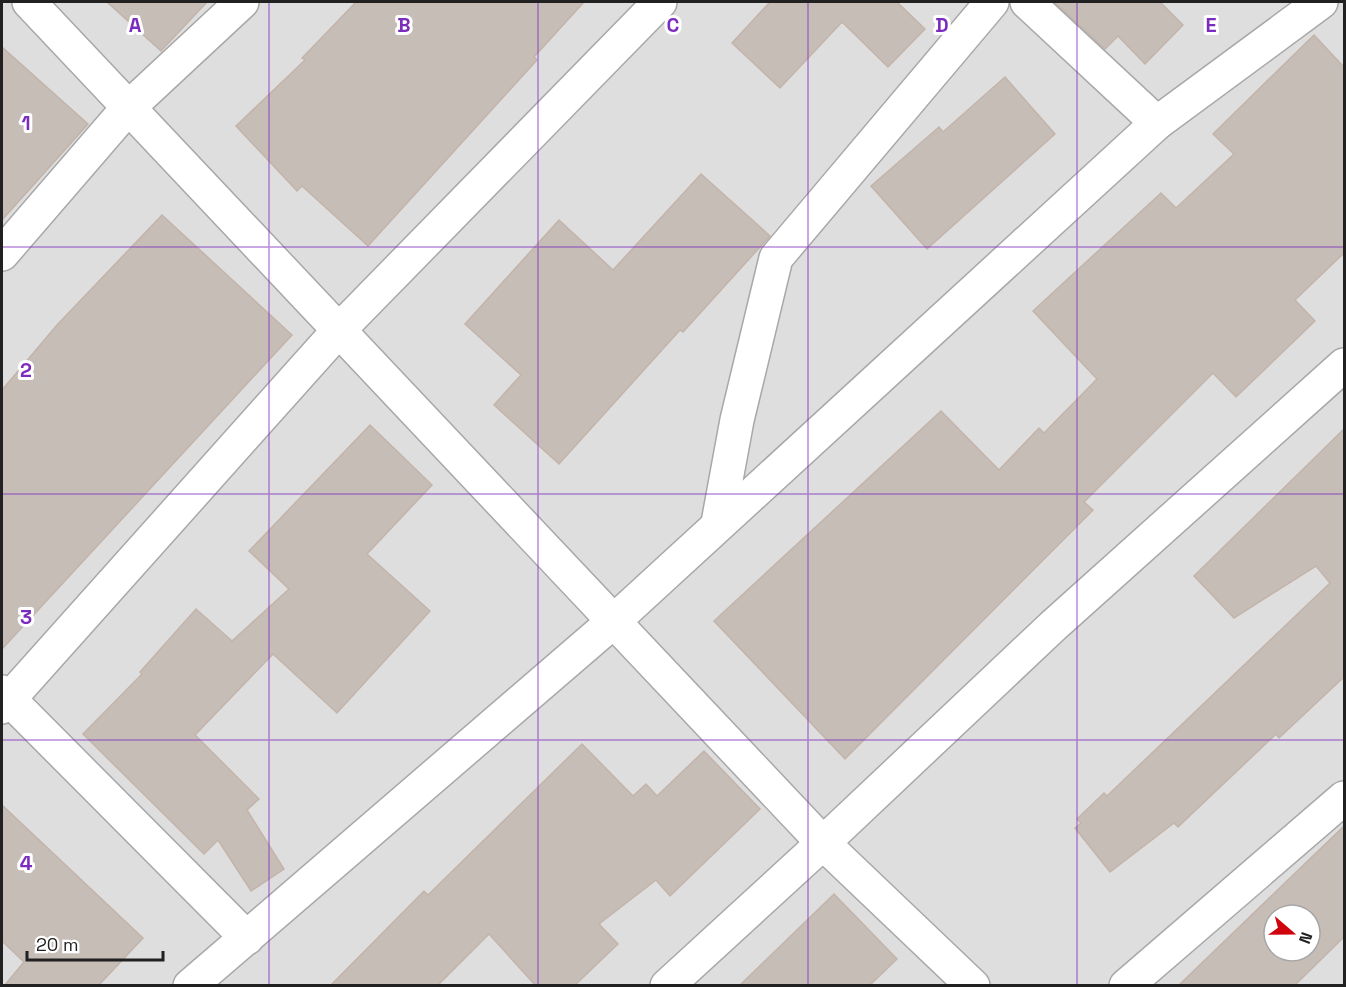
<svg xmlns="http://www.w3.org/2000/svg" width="1346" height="987" font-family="'Space Grotesk',sans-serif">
	<rect width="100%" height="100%" fill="#f1eee8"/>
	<path fill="#dfdede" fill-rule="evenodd" d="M 2,2 L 1344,2 L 1344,985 L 2,986 ZM 1274,915 L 1310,915 L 1310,951 L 1274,951 Z"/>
	<g fill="#c6bdb7" stroke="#c3b4aa" stroke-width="1.5" fill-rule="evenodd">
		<path d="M 107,2 L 207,2 L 161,51 Z"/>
		<path d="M 356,2 L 584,2 L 534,57 L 537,60 L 368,246 L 302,186 L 297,191 L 236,126 L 305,60 L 302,58 Z"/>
		<path d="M 770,2 L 897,2 L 925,29 L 888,67 L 842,22 L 780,88 L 732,43 Z"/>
		<path d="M 1054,2 L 1160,2 L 1183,25 L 1145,64 L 1118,36 L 1105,49 Z"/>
		<path d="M 1314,35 L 1344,67 L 1344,253 L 1295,300 L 1315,321 L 1236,397 L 1213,373 L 1084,502 L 1093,510 L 845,759 L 714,621 L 941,411 L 999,470 L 1039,428 L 1044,433 L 1097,379 L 1033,311 L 1161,193 L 1176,208 L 1234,154 L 1213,134 Z"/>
		<path d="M 2,47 L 88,124 L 2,220 Z"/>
		<path d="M 1005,77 L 1055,134 L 927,249 L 871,186 L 939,127 L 943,132 Z"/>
		<path d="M 701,174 L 770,236 L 683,332 L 680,330 L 559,464 L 494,405 L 521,375 L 465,324 L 559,220 L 613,270 Z"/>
		<path d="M 162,215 L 292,335 L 2,649 L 2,390 L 57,325 Z"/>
		<path d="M 370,425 L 432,485 L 367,554 L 430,611 L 337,713 L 273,654 L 195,735 L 259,799 L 247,810 L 284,869 L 251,891 L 218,840 L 204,854 L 83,734 L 142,674 L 140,672 L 196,609 L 232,641 L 289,589 L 249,551 Z"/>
		<path d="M 1344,429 L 1344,677 L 1279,738 L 1276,734 L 1178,827 L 1174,823 L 1110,872 L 1075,828 L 1081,823 L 1077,819 L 1104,793 L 1107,796 L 1330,583 L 1316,566 L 1234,618 L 1194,576 Z"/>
		<path d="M 582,744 L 633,796 L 646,784 L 657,796 L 704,751 L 760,809 L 670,896 L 656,880 L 599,924 L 618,944 L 574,986 L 536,986 L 489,934 L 437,986 L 330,986 L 424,891 L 428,895 Z"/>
		<path d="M 2,805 L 143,938 L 98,986 L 4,986 L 24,962 L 2,941 Z"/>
		<path d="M 1344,826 L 1344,937 L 1294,986 L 1178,986 ZM 1274,915 L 1310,915 L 1310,951 L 1274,951 Z"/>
		<path d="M 834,894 L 897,959 L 869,986 L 739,986 Z"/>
	</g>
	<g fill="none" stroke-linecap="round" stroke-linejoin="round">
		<g stroke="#a8a8a8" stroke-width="36">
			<g id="minor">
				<path d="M 29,2 L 823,843 L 973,986"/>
				<path d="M 1027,2 L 1157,123"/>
				<path d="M 2,254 L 127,109 L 242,2"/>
				<path d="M 718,523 L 737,420 L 776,258 L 992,2"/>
				<path d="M 2,692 L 247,938"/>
				<path d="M 2,707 L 339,330 L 660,2"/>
				<path d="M 190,986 L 614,621 L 1157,123 L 1321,2"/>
				<path d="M 667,986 L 823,843 L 1053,626 L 1344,365"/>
				<path d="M 1126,986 L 1344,798"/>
			</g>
		</g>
		<use href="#minor" stroke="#fff" stroke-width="33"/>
	</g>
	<path fill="none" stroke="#7b2cbf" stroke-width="1.5" stroke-opacity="0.55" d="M 269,2 L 269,986M 538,2 L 538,986M 808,2 L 808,986M 1077,2 L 1077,986M 2,247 L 1344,247M 2,494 L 1344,494M 2,740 L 1344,740"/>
	<g font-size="20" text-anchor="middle" font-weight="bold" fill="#7b2cbf" stroke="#fff" stroke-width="6" stroke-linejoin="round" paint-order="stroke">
		<text x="135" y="32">A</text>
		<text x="404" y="32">B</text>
		<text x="673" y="32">C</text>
		<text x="942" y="32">D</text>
		<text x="1211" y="32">E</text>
		<text x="26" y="130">1</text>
		<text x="26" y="377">2</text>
		<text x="26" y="624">3</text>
		<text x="26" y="870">4</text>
	</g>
	<rect width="1346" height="987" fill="none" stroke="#212121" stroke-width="6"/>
	<g transform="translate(1292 933) rotate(110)"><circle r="28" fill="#ffffff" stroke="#a6a6a6" stroke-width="1.5"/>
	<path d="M0-4.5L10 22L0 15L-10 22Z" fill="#cf040c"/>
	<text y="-9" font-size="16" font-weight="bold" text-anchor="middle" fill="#212121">N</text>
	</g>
	<path d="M27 951v9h136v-9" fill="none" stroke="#212121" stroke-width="3"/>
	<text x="36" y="951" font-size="18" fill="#212121" stroke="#ffffff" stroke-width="4.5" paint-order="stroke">20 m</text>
</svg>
